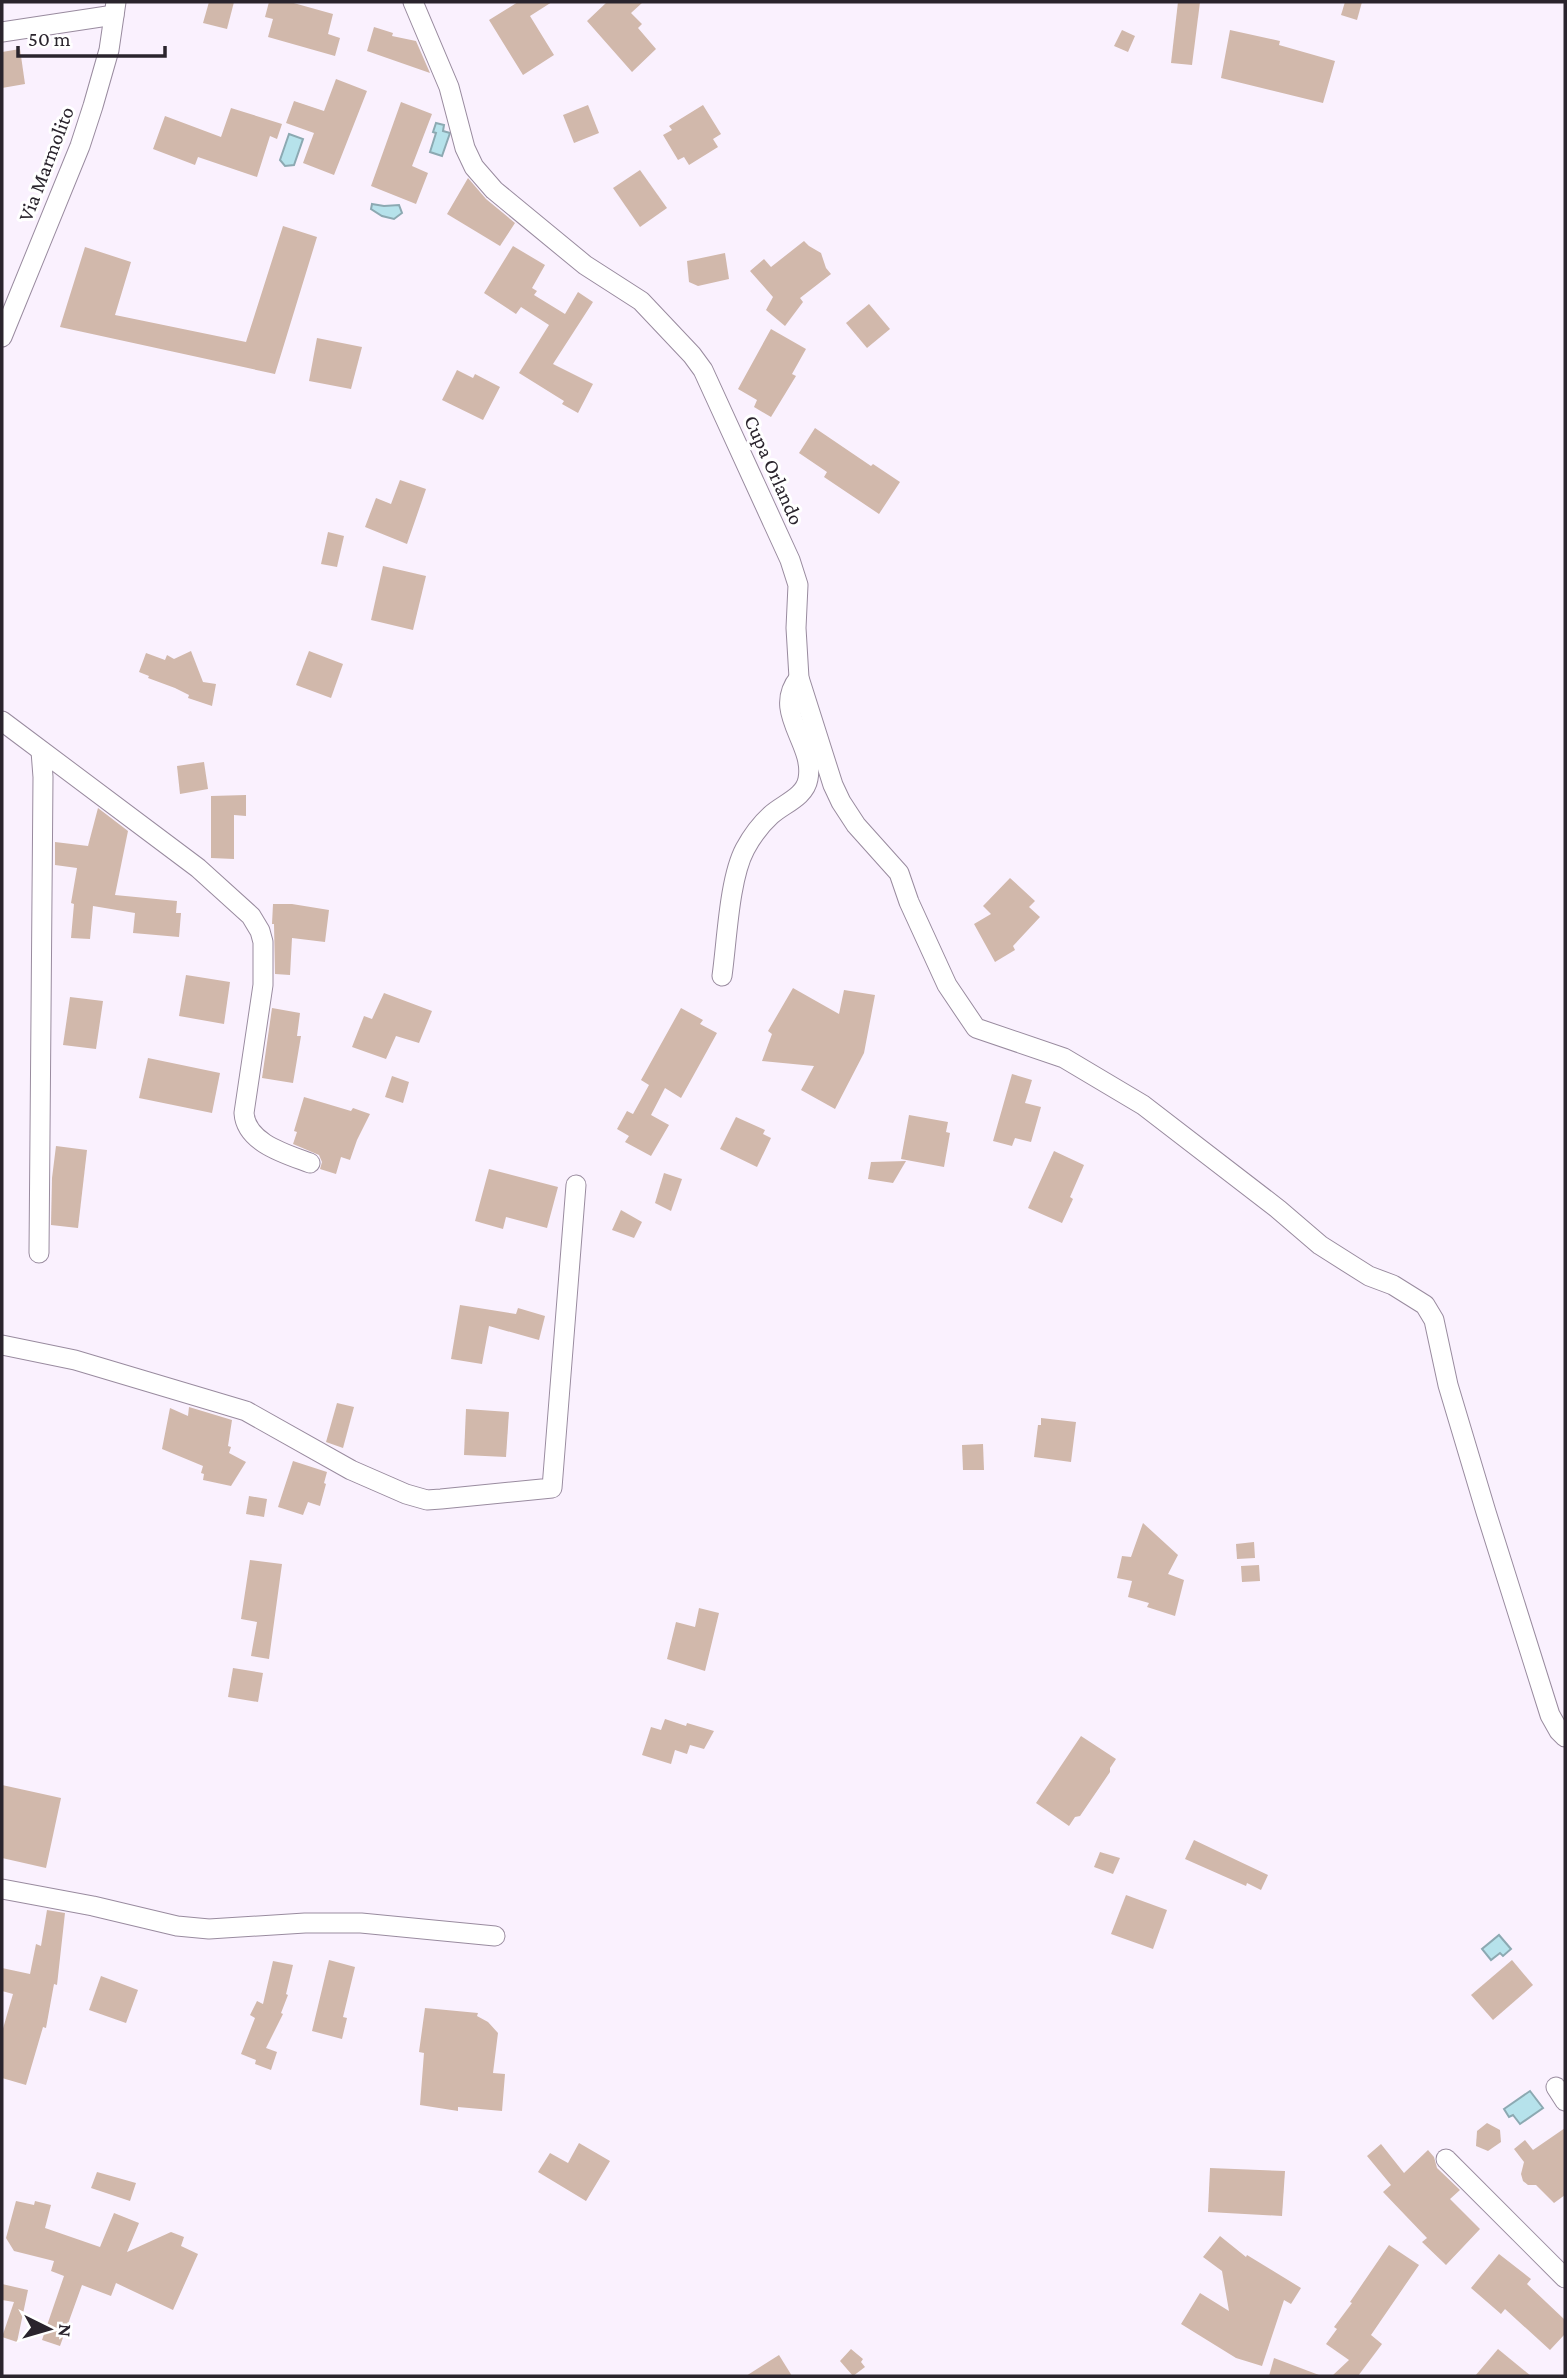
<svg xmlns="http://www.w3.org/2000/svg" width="1567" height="2378" font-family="'Crimson Pro',serif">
	<rect width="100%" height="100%" fill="#faf1fe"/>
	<g fill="#b6e2eb" stroke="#8ca9b2" stroke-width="2">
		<path d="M 436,123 L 444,125 L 443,131 L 450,133 L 442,156 L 430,152 L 436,133 L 433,132 Z"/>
		<path d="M 289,134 L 303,139 L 294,165 L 285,166 L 280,160 Z"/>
		<path d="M 372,204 L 384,206 L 399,205 L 402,213 L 394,219 L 382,216 L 371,209 Z"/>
		<path d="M 1499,1935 L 1511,1949 L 1503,1956 L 1500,1953 L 1491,1960 L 1482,1949 Z"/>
		<path d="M 1530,2091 L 1543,2108 L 1520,2124 L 1513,2115 L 1509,2117 L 1504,2109 Z"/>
	</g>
	<g fill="#d1b8ab">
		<path d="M 209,2 L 234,2 L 227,29 L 203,23 Z"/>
		<path d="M 269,2 L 290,2 L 333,14 L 328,34 L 340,38 L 335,56 L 268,37 L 273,19 L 265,17 Z"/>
		<path d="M 518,2 L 552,2 L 530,16 L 554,55 L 523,75 L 489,20 Z"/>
		<path d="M 607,2 L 643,2 L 631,13 L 642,24 L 638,28 L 656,49 L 632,72 L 587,21 Z"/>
		<path d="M 1178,2 L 1200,2 L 1192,65 L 1171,63 Z"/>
		<path d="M 1345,2 L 1362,2 L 1357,20 L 1341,15 Z"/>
		<path d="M 374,27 L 393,33 L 392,36 L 416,41 L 430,73 L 367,51 Z"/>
		<path d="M 1122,30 L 1135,36 L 1128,52 L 1114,46 Z"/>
		<path d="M 1230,30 L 1280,41 L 1279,45 L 1335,61 L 1323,103 L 1221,78 Z"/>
		<path d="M 20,49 L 25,84 L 2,88 L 2,52 Z"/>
		<path d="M 336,79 L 367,91 L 334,175 L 303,163 L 314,133 L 286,123 L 294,101 L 324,111 Z"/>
		<path d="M 401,102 L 432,114 L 412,166 L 428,173 L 416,204 L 371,186 Z"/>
		<path d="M 588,105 L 599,133 L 574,143 L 563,115 Z"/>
		<path d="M 703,105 L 721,134 L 713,139 L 718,147 L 689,165 L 684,157 L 678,160 L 663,135 L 672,130 L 669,126 Z"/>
		<path d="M 231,108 L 282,124 L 277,139 L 270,136 L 257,177 L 198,157 L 195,165 L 153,149 L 165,116 L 221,137 Z"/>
		<path d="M 640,170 L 667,208 L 640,227 L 613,188 Z"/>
		<path d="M 468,178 L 486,199 L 515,223 L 500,246 L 447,214 Z"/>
		<path d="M 283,226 L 317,237 L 275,374 L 60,327 L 85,247 L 131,262 L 115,315 L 246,342 Z"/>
		<path d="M 804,241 L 809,246 L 821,253 L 826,268 L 831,274 L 800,298 L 803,302 L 785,326 L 766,310 L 773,297 L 750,271 L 764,259 L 771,267 Z"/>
		<path d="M 513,246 L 545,265 L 532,288 L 537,291 L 534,295 L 565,314 L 578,292 L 593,302 L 553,364 L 593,384 L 578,413 L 562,404 L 564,401 L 519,373 L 549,325 L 521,307 L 516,314 L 484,293 Z"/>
		<path d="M 725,253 L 729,279 L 698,286 L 689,282 L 687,261 Z"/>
		<path d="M 869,304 L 890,329 L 867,348 L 846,323 Z"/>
		<path d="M 771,329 L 806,349 L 792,374 L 796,376 L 771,417 L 754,407 L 757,400 L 738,389 Z"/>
		<path d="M 317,338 L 362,347 L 351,389 L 309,381 Z"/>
		<path d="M 457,370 L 473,378 L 475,374 L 500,387 L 483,420 L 442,400 Z"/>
		<path d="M 815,428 L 871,466 L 873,464 L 900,482 L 879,514 L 824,477 L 827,472 L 799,453 Z"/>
		<path d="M 400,480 L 426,489 L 407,544 L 365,527 L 376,498 L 391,504 Z"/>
		<path d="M 328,532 L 344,536 L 337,567 L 321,564 Z"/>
		<path d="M 383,566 L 426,576 L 413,630 L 371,620 Z"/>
		<path d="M 191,651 L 203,682 L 216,684 L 212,706 L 188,698 L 189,695 L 175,688 L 148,678 L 149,676 L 139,672 L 146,653 L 165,660 L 167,655 L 174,659 Z"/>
		<path d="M 309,651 L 343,664 L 331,698 L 296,685 Z"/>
		<path d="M 204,762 L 208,789 L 180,794 L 177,766 Z"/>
		<path d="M 246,795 L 246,816 L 234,815 L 234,859 L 211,858 L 211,796 Z"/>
		<path d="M 98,808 L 128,831 L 115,895 L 177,901 L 176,913 L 181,913 L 179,937 L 133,933 L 135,913 L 93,906 L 90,939 L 71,938 L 74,904 L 71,903 L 77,868 L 55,865 L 55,842 L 88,846 Z"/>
		<path d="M 1010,878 L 1035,901 L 1029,907 L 1040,917 L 1013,946 L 1015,950 L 995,962 L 974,924 L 991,914 L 983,906 Z"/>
		<path d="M 273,904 L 292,904 L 329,910 L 325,942 L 292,938 L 290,975 L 275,974 L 274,924 L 272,924 Z"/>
		<path d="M 186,975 L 230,982 L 224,1024 L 179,1016 Z"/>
		<path d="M 793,988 L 839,1014 L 844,990 L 875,995 L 864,1053 L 835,1109 L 801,1090 L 814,1066 L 762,1061 L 772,1034 L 768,1031 Z"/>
		<path d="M 384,993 L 432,1011 L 419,1043 L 396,1036 L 386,1059 L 352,1047 L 364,1016 L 372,1019 Z"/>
		<path d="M 70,997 L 103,1001 L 96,1049 L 63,1045 Z"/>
		<path d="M 272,1008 L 300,1013 L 297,1036 L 301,1036 L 293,1083 L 262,1078 Z"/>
		<path d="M 681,1008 L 703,1020 L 700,1024 L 717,1033 L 681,1098 L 665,1088 L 651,1115 L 669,1125 L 651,1156 L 625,1142 L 629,1136 L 617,1129 L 627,1111 L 633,1114 L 649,1085 L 641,1080 Z"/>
		<path d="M 148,1058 L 220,1073 L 212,1113 L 139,1098 Z"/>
		<path d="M 1012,1074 L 1032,1080 L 1025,1103 L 1041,1107 L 1031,1142 L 1015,1138 L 1012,1146 L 993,1141 Z"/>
		<path d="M 392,1076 L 409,1082 L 403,1103 L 385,1097 Z"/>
		<path d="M 304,1097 L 351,1111 L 353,1108 L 370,1114 L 357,1140 L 350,1160 L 341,1157 L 336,1174 L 320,1169 L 322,1162 L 319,1155 L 293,1144 L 297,1132 L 294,1131 Z"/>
		<path d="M 909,1115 L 948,1122 L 946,1132 L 950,1133 L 944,1167 L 901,1159 Z"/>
		<path d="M 736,1117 L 765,1130 L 763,1134 L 771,1138 L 757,1167 L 720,1149 Z"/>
		<path d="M 56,1146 L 87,1150 L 78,1228 L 51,1225 L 52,1178 Z"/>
		<path d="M 1054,1151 L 1084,1165 L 1070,1197 L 1073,1199 L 1062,1223 L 1028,1208 Z"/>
		<path d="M 906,1161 L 893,1183 L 868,1179 L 871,1162 Z"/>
		<path d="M 489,1169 L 558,1187 L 547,1228 L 506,1217 L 503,1229 L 475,1221 Z"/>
		<path d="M 664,1173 L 682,1179 L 671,1211 L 655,1203 Z"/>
		<path d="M 621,1210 L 642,1222 L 634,1238 L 612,1230 Z"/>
		<path d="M 460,1305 L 516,1314 L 518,1308 L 545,1316 L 539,1340 L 489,1326 L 482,1364 L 451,1359 Z"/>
		<path d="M 337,1403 L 354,1407 L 343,1448 L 326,1442 Z"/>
		<path d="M 189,1407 L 232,1420 L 228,1446 L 231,1447 L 229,1453 L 246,1462 L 231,1486 L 203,1480 L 204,1474 L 201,1473 L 203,1466 L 162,1449 L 170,1408 L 188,1416 Z"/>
		<path d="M 466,1409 L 509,1412 L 506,1457 L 464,1455 Z"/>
		<path d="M 1041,1418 L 1076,1422 L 1071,1462 L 1034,1457 L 1038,1425 L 1041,1425 Z"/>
		<path d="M 983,1444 L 984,1470 L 963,1470 L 962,1445 Z"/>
		<path d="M 293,1461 L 327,1472 L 324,1483 L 326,1484 L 320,1506 L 308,1502 L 303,1515 L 278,1507 Z"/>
		<path d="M 249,1496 L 267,1499 L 264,1517 L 246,1514 Z"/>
		<path d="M 1143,1523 L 1178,1555 L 1168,1574 L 1184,1580 L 1175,1616 L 1147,1607 L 1149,1603 L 1128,1597 L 1132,1581 L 1117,1578 L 1122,1556 L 1131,1557 Z"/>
		<path d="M 1254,1542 L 1255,1558 L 1237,1559 L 1236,1544 Z"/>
		<path d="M 250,1560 L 282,1564 L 269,1659 L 251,1656 L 257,1622 L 241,1619 Z"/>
		<path d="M 1259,1565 L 1260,1581 L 1242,1582 L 1241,1566 Z"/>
		<path d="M 699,1608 L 719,1613 L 705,1671 L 667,1659 L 676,1622 L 695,1627 Z"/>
		<path d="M 233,1668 L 263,1673 L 258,1702 L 228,1697 Z"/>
		<path d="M 665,1719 L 686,1726 L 687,1723 L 714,1731 L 704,1749 L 690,1745 L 687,1754 L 675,1750 L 671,1764 L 642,1755 L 651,1727 L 661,1730 Z"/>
		<path d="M 1081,1736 L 1116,1759 L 1110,1768 L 1110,1772 L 1080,1816 L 1075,1817 L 1069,1826 L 1036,1803 Z"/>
		<path d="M 2,1785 L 61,1798 L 46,1868 L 2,1858 Z"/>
		<path d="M 1194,1840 L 1268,1875 L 1261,1890 L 1247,1883 L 1246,1886 L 1185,1859 Z"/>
		<path d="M 1100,1852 L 1120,1858 L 1113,1874 L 1094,1867 Z"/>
		<path d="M 1126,1895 L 1167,1910 L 1153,1949 L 1111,1934 Z"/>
		<path d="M 47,1910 L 65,1913 L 57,1985 L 54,1984 L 46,2028 L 43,2027 L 26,2085 L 2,2078 L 2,2032 L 13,1994 L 2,1991 L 2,1968 L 30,1974 L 36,1944 L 41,1946 Z"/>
		<path d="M 329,1960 L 355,1967 L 343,2017 L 347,2018 L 342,2039 L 312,2031 Z"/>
		<path d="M 1512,1960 L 1533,1985 L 1493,2020 L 1471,1995 Z"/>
		<path d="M 273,1961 L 293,1965 L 286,1994 L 288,1995 L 281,2013 L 283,2014 L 266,2048 L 277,2052 L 271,2070 L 255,2064 L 256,2060 L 241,2054 L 255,2018 L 250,2015 L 257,2001 L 263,2004 Z"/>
		<path d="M 101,1976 L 138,1990 L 126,2023 L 89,2010 Z"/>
		<path d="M 425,2008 L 478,2013 L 477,2016 L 488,2022 L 498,2033 L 493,2073 L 505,2074 L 502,2111 L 458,2107 L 458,2111 L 420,2105 L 424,2053 L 419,2052 Z"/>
		<path d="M 1487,2123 L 1500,2130 L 1501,2142 L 1488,2151 L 1476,2146 L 1477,2131 Z"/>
		<path d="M 1565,2128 L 1565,2195 L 1554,2203 L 1536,2185 L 1528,2185 L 1523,2181 L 1521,2174 L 1524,2162 L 1514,2149 L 1525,2140 L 1533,2150 Z"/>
		<path d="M 579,2143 L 610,2161 L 586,2201 L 538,2172 L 550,2153 L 568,2163 Z"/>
		<path d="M 1381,2144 L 1404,2173 L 1428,2150 L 1434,2157 L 1437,2168 L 1460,2190 L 1450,2199 L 1480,2229 L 1446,2265 L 1422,2242 L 1427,2238 L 1383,2192 L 1391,2185 L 1367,2156 Z"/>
		<path d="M 1210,2168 L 1285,2171 L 1282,2216 L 1208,2212 Z"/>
		<path d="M 97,2172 L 136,2183 L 130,2201 L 91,2188 Z"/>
		<path d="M 16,2201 L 34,2205 L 35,2201 L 51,2205 L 45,2228 L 100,2247 L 114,2213 L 139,2223 L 127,2252 L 171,2232 L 184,2237 L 181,2246 L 198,2254 L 173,2310 L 116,2283 L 111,2296 L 82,2285 L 60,2346 L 42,2340 L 64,2276 L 51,2271 L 54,2261 L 14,2251 L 6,2238 Z"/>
		<path d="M 1220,2236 L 1246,2257 L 1247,2255 L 1301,2288 L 1291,2304 L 1284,2300 L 1262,2366 L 1236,2358 L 1181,2324 L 1200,2293 L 1229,2311 L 1222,2271 L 1203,2257 Z"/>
		<path d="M 1389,2245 L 1419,2265 L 1371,2335 L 1382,2344 L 1358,2376 L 1332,2376 L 1349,2360 L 1326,2344 L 1337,2329 L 1334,2327 L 1352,2303 L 1350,2302 Z"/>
		<path d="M 1499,2254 L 1531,2279 L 1527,2284 L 1565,2320 L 1565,2334 L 1550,2350 L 1505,2309 L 1501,2314 L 1471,2288 Z"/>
		<path d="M 2,2284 L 28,2290 L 17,2342 L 2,2337 L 14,2302 L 2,2300 Z"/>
		<path d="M 851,2349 L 863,2359 L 861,2362 L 865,2367 L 853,2376 L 840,2361 Z"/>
		<path d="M 1498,2349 L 1531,2376 L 1475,2376 Z"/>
		<path d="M 779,2355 L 792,2376 L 746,2376 Z"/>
		<path d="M 1274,2358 L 1319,2375 L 1318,2376 L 1269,2376 Z"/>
	</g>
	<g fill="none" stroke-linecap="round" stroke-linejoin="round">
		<g stroke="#998b9f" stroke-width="21">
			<g id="minor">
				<path d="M 413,2 L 449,87 L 465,148 L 474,167 L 494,190 L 585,265 L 641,301 L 692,355 L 703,370 L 790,560 L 798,585 L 796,628 L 799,678 L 833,785 L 841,802 L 856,825 L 899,873 L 909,902 L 947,985 L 976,1028 L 1064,1058 L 1143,1105 L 1278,1209 L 1320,1245 L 1369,1276 L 1393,1285 L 1425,1305 L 1434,1320 L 1448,1385 L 1486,1512 L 1550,1715 L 1559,1731 L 1565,1737"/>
				<path d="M 2,32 L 114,15"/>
				<path d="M 2,337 L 80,146 L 93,106 L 109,50 L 116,2"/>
				<path d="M 2,721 L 198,868 L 251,916 L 260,931 L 263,942 L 263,985 L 244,1113 C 246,1143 286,1154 310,1163"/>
				<path d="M 722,976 C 727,941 729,879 745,849 C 752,836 760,825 771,815 C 783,804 805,797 808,779 C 815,743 771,712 799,678"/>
				<path d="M 39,1253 L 43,777 L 41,751"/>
				<path d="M 2,1345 L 75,1360 L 246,1411 L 351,1470 L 406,1494 L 427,1500 L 441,1499 L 552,1488 L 576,1185"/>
				<path d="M 2,1889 L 93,1906 L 177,1926 L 209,1929 L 305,1923 L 361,1923 L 495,1936"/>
				<path d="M 1556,2087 L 1565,2101"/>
				<path d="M 1446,2159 L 1565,2278"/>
			</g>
		</g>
		<use href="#minor" stroke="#fff" stroke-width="19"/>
	</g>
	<g text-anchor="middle" stroke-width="6" stroke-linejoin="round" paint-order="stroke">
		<g font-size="21" fill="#2a242d" stroke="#fff">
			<text transform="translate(46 164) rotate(-69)" y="7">Via Marmolito</text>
			<text transform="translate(774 470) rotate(66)" y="7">Cupa Orlando</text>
		</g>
	</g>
	<rect width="1567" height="2378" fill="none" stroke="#2a242d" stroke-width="7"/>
	<g transform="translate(49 2329) rotate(95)" stroke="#ffffff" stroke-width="5" paint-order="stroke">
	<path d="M0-5L12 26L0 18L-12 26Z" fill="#2a242d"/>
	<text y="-10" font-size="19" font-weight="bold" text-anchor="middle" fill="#2a242d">N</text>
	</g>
	<path d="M18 46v10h147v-10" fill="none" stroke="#2a242d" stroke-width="3.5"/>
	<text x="28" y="46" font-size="21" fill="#2a242d" stroke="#ffffff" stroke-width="5" paint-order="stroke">50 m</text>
</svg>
